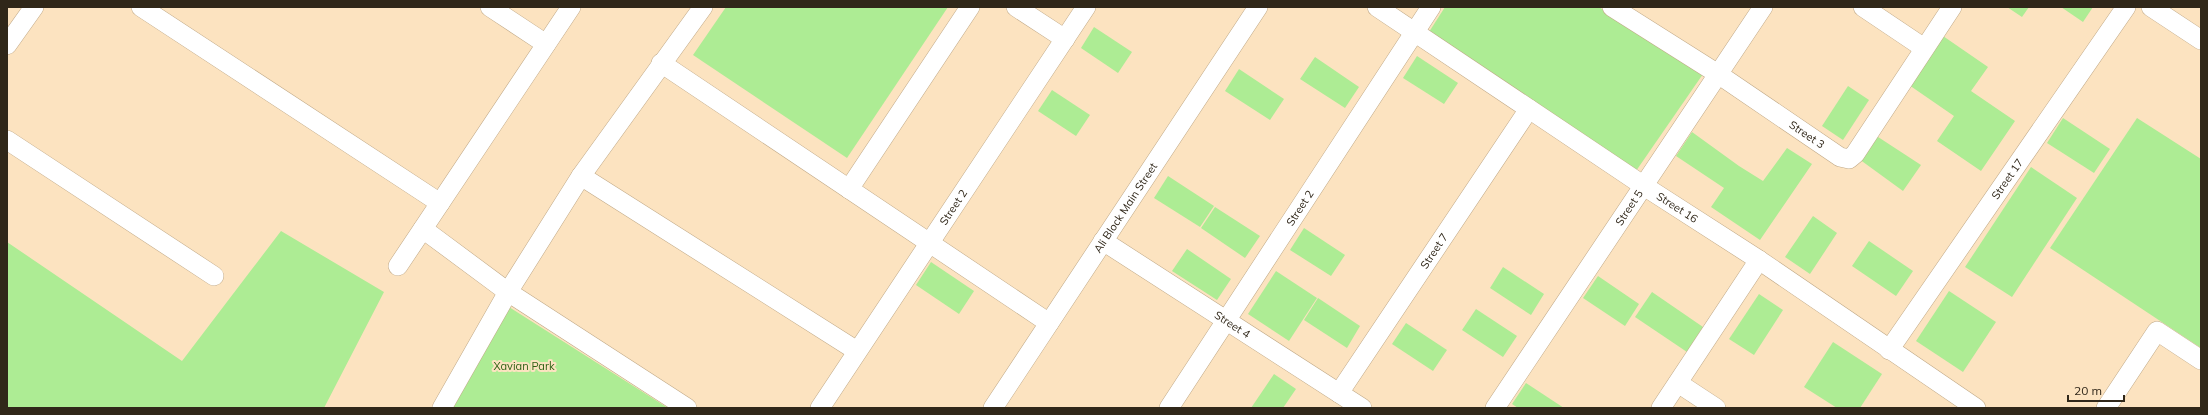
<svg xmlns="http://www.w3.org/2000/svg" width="2208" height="415" font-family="Mulish,sans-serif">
	<rect width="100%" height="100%" fill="#fce3c0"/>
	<g fill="#adec94">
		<path d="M 726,7 L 948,7 L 847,158 L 693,55 Z"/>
		<path d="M 1445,7 L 1599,7 L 1703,74 L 1636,171 L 1429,32 Z"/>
		<path d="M 2007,7 L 2029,7 L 2022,17 Z"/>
		<path d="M 2061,7 L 2093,7 L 2083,22 Z"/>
		<path d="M 1094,27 L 1132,52 L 1118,73 L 1081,48 Z"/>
		<path d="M 1943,36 L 1988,67 L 1971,91 L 2015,121 L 1981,171 L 1937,141 L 1954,116 L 1909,85 Z"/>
		<path d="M 1417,56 L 1458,83 L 1444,104 L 1403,78 Z"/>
		<path d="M 1315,57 L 1359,87 L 1345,108 L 1300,79 Z"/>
		<path d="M 1239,69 L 1284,99 L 1270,120 L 1225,91 Z"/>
		<path d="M 1848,86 L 1869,100 L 1843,140 L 1822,126 Z"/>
		<path d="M 1052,90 L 1090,115 L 1076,136 L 1038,111 Z"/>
		<path d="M 2063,118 L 2110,149 L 2094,173 L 2047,143 Z"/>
		<path d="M 2137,118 L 2201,159 L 2201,348 L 2050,248 Z"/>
		<path d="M 1692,132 L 1739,166 L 1763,181 L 1787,148 L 1812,164 L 1760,240 L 1711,207 L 1724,188 L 1676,156 Z"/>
		<path d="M 1875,135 L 1921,165 L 1903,191 L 1859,159 Z"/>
		<path d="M 2031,167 L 2077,198 L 2012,297 L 1965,267 Z"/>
		<path d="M 1168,176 L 1214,206 L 1200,227 L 1154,198 Z"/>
		<path d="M 1215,207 L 1260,236 L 1245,258 L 1201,228 Z"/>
		<path d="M 1813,216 L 1837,233 L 1810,274 L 1785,257 Z"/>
		<path d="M 1304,228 L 1345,255 L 1331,276 L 1290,250 Z"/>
		<path d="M 281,231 L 384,292 L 324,408 L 7,408 L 7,242 L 182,361 Z"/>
		<path d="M 1869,241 L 1913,271 L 1896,296 L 1852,266 Z"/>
		<path d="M 1187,249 L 1231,279 L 1217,300 L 1172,271 Z"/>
		<path d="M 931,262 L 974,291 L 959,314 L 916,285 Z"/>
		<path d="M 1503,267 L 1544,294 L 1531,315 L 1490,288 Z"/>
		<path d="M 1276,271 L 1317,298 L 1289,341 L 1248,314 Z"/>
		<path d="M 1598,276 L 1639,304 L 1625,326 L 1583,298 Z"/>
		<path d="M 1949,291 L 1996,322 L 1963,372 L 1916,341 Z"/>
		<path d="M 1652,292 L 1703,327 L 1687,352 L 1635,317 Z"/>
		<path d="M 1759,294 L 1783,310 L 1754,355 L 1729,339 Z"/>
		<path d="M 1318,298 L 1360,326 L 1347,348 L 1304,320 Z"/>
		<path d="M 509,307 L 668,408 L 453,408 Z"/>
		<path d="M 1476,309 L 1517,336 L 1503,357 L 1462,330 Z"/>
		<path d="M 1406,323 L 1447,350 L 1433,371 L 1392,344 Z"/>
		<path d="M 1833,342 L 1882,374 L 1860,408 L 1837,408 L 1804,387 Z"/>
		<path d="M 1274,374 L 1296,389 L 1283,408 L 1251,408 Z"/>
		<path d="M 1526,383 L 1564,408 L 1518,408 L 1512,404 Z"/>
	</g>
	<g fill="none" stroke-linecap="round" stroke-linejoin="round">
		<g stroke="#c0a987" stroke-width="20">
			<g id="minor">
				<path d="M 141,7 L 440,203"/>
				<path d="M 490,7 L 546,44"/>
				<path d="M 1016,7 L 1065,39"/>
				<path id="s1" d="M 1377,7 L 1644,186 L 1759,260 L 1976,408"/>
				<path id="s2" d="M 1612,7 L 1718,74 L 1840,157 L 1849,159 L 1855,154 L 1952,7"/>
				<path d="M 1863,7 L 1924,48"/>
				<path d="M 2151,7 L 2201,40"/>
				<path d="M 7,45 L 34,7"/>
				<path d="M 661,63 L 1049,323"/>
				<path d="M 7,140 L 214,276"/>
				<path d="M 581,176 L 857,351"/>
				<path d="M 849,189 L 970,7"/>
				<path d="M 423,229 L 508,292 L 687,408"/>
				<path id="s3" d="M 1103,241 L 1362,408"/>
				<path d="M 398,266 L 571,7"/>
				<path id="s4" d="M 1889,350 L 2126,7"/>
				<path d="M 1678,383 L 1716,408"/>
				<path id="s5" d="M 1339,393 L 1529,109"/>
				<path d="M 442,408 L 508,292 L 581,176 L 703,7"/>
				<path id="s6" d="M 820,408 L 1086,7"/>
				<path id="s7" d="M 993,408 L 1258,7"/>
				<path id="s8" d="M 1169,408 L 1431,7"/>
				<path id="s9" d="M 1495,408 L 1763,7"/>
				<path d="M 1661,408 L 1759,260"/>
				<path d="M 2106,408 L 2157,331 L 2201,360"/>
			</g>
		</g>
		<use href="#minor" stroke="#fff" stroke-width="19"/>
	</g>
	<g text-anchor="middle" stroke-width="4" stroke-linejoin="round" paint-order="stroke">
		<g font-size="11" fill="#302719" stroke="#fce3c0">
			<text dy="4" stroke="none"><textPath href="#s2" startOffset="233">Street 3</textPath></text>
			<text dy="4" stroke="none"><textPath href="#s4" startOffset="208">Street 17</textPath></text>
			<text dy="4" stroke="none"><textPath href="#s6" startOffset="241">Street 2</textPath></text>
			<text dy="4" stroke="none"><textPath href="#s7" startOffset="240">Ali Block Main Street</textPath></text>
			<text dy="4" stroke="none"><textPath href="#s1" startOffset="361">Street 16</textPath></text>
			<text dy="4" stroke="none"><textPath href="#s8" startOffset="239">Street 2</textPath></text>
			<text dy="4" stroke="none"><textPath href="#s9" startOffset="241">Street 5</textPath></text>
			<text dy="4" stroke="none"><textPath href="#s5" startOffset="171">Street 7</textPath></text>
			<text dy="4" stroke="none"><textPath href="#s3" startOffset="154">Street 4</textPath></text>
		</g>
		<g font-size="11" fill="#2e6014" stroke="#fce3c0">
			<text x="524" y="370">Xavian Park</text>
		</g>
	</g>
	<rect width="2208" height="415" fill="none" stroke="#302719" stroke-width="16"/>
	<path d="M2068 395v6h56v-6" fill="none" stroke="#302719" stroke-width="2"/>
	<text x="2074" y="395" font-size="12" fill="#302719" stroke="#fce3c0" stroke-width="3" paint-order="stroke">20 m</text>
</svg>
